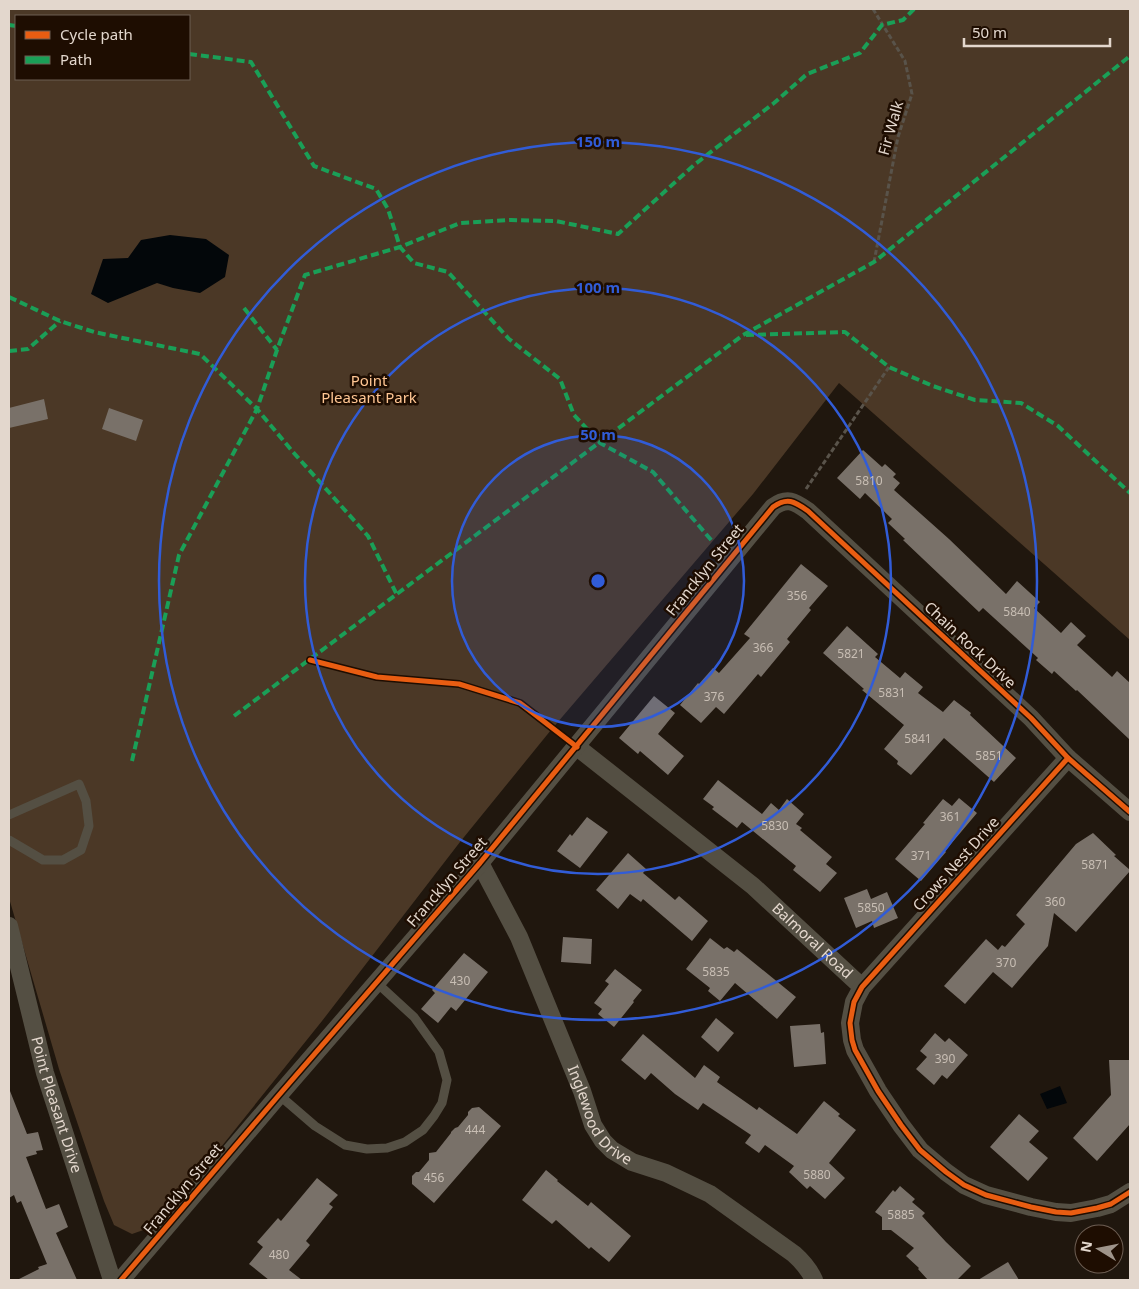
<svg xmlns="http://www.w3.org/2000/svg" width="1139" height="1289" font-family="'Noto Sans',sans-serif">
	<rect width="100%" height="100%" fill="#20170e"/>
	<path fill="#4b3826" fill-rule="evenodd" d="M 9,9 L 1130,9 L 1130,640 L 839,383 L 753,494 L 551,730 L 460,842 L 322,1021 L 189,1187 L 152,1227 L 132,1234 L 114,1225 L 104,1201 L 59,1069 L 9,898 ZM 16,16 L 189,16 L 189,79 L 16,79 Z"/>
	<g fill="#03070a">
		<path d="M 170,235 L 206,239 L 229,255 L 225,277 L 200,293 L 173,288 L 157,283 L 108,303 L 91,294 L 103,259 L 128,258 L 141,240 Z"/>
		<path d="M 1060,1086 L 1067,1103 L 1047,1109 L 1040,1094 Z"/>
	</g>
	<g fill="#797169">
		<path d="M 44,399 L 48,419 L 9,428 L 9,408 Z"/>
		<path d="M 109,408 L 143,420 L 136,441 L 102,429 Z"/>
		<path d="M 863,450 L 882,467 L 885,464 L 896,474 L 893,477 L 900,483 L 894,490 L 949,539 L 1006,594 L 1017,581 L 1040,602 L 1034,608 L 1061,633 L 1071,622 L 1086,636 L 1077,645 L 1112,677 L 1117,671 L 1130,683 L 1130,740 L 1077,690 L 1076,691 L 1054,671 L 1052,674 L 1036,660 L 1038,658 L 983,608 L 979,612 L 903,540 L 905,539 L 888,523 L 892,519 L 865,493 L 860,499 L 837,478 Z"/>
		<path d="M 801,564 L 828,586 L 809,608 L 811,610 L 787,639 L 790,642 L 761,677 L 758,674 L 724,714 L 716,707 L 701,723 L 680,705 L 698,683 L 699,684 L 713,668 L 719,673 L 750,638 L 744,634 Z"/>
		<path d="M 847,626 L 878,654 L 875,657 L 900,678 L 905,672 L 923,687 L 918,693 L 943,712 L 954,700 L 971,713 L 970,715 L 1016,758 L 994,782 L 944,738 L 911,775 L 897,764 L 898,761 L 884,749 L 904,725 L 862,690 L 864,689 L 823,653 Z"/>
		<path d="M 654,696 L 675,713 L 658,734 L 684,756 L 668,775 L 640,751 L 638,754 L 619,738 Z"/>
		<path d="M 718,780 L 762,814 L 771,803 L 779,810 L 787,799 L 804,814 L 796,824 L 802,828 L 800,830 L 832,857 L 826,864 L 837,873 L 820,892 L 793,870 L 796,866 L 742,822 L 737,828 L 712,809 L 714,807 L 703,799 Z"/>
		<path d="M 959,798 L 977,813 L 945,851 L 946,852 L 921,881 L 895,859 L 925,824 L 923,823 L 943,799 L 952,806 Z"/>
		<path d="M 587,817 L 608,832 L 580,868 L 557,851 L 570,834 L 572,836 Z"/>
		<path d="M 1093,833 L 1116,855 L 1114,856 L 1130,870 L 1130,871 L 1076,932 L 1054,913 L 1048,946 L 1012,988 L 993,972 L 965,1004 L 944,986 L 986,939 L 998,950 L 1002,945 L 1005,947 L 1025,924 L 1016,915 L 1076,844 Z"/>
		<path d="M 628,853 L 646,869 L 643,873 L 675,900 L 679,896 L 708,921 L 692,941 L 643,899 L 641,902 L 630,894 L 618,909 L 596,890 Z"/>
		<path d="M 867,889 L 871,899 L 887,892 L 898,918 L 874,928 L 872,921 L 856,928 L 844,898 Z"/>
		<path d="M 563,937 L 592,939 L 591,964 L 561,962 Z"/>
		<path d="M 710,938 L 724,949 L 727,947 L 734,952 L 737,949 L 796,997 L 777,1019 L 735,983 L 720,1001 L 708,991 L 710,988 L 686,969 Z"/>
		<path d="M 464,953 L 488,972 L 456,1011 L 451,1007 L 438,1023 L 421,1009 L 435,993 L 432,990 Z"/>
		<path d="M 615,969 L 642,990 L 633,1001 L 634,1002 L 614,1027 L 598,1014 L 602,1009 L 594,1003 L 609,984 L 605,981 Z"/>
		<path d="M 716,1018 L 734,1033 L 718,1052 L 701,1037 Z"/>
		<path d="M 820,1024 L 821,1033 L 824,1032 L 826,1064 L 794,1067 L 790,1026 Z"/>
		<path d="M 935,1033 L 945,1042 L 949,1038 L 968,1055 L 947,1079 L 942,1075 L 934,1085 L 916,1069 L 927,1057 L 920,1051 Z"/>
		<path d="M 643,1034 L 695,1078 L 704,1065 L 720,1077 L 717,1082 L 757,1110 L 759,1107 L 797,1134 L 824,1101 L 840,1114 L 838,1116 L 856,1130 L 829,1163 L 845,1178 L 825,1199 L 810,1186 L 807,1189 L 789,1172 L 794,1166 L 765,1145 L 759,1153 L 745,1143 L 751,1135 L 703,1103 L 698,1110 L 675,1094 L 651,1073 L 645,1080 L 621,1060 Z"/>
		<path d="M 1109,1060 L 1130,1060 L 1130,1124 L 1097,1161 L 1073,1138 L 1111,1095 Z"/>
		<path d="M 9,1091 L 10,1091 L 27,1134 L 38,1132 L 43,1150 L 36,1151 L 37,1154 L 26,1157 L 46,1209 L 59,1204 L 68,1227 L 56,1233 L 77,1280 L 17,1280 L 39,1269 L 38,1267 L 47,1264 L 21,1201 L 17,1203 L 14,1195 L 9,1198 Z"/>
		<path d="M 479,1107 L 501,1126 L 434,1203 L 412,1184 L 412,1176 L 416,1172 L 419,1172 L 429,1160 L 429,1153 L 436,1152 L 451,1133 L 451,1132 L 455,1128 L 458,1127 L 468,1115 L 468,1112 L 472,1108 Z"/>
		<path d="M 1019,1114 L 1039,1131 L 1029,1142 L 1048,1158 L 1028,1181 L 990,1147 Z"/>
		<path d="M 546,1170 L 558,1180 L 557,1181 L 588,1206 L 591,1202 L 631,1236 L 609,1262 L 591,1247 L 589,1249 L 556,1220 L 552,1224 L 522,1200 Z"/>
		<path d="M 317,1178 L 338,1195 L 329,1204 L 333,1207 L 306,1241 L 310,1245 L 289,1270 L 302,1280 L 269,1280 L 249,1264 L 263,1247 L 257,1242 L 278,1218 L 281,1221 Z"/>
		<path d="M 900,1186 L 915,1199 L 912,1202 L 925,1213 L 922,1216 L 946,1242 L 971,1266 L 957,1280 L 928,1280 L 918,1269 L 919,1268 L 906,1256 L 914,1248 L 891,1230 L 882,1230 L 882,1217 L 875,1212 L 893,1190 L 895,1192 Z"/>
		<path d="M 1008,1262 L 1019,1280 L 978,1280 Z"/>
	</g>
	<g fill="none" stroke-linecap="round" stroke-linejoin="round">
		<g stroke="#59534a" stroke-width="3" stroke-dasharray="5 2.5" stroke-linecap="butt">
			<path d="M 873,9 L 905,61 L 912,94 L 898,137 L 874,262"/>
			<path d="M 806,489 L 889,367"/>
		</g>
		<g stroke="#544f43" stroke-width="9">
			<path d="M 9,815 L 79,784 L 86,801 L 89,826 L 81,850 L 63,860 L 43,860 L 9,840"/>
			<path d="M 279,1095 L 315,1126 L 345,1145 L 367,1149 L 387,1148 L 405,1142 L 423,1130 L 434,1116 L 442,1103 L 447,1080 L 439,1052 L 414,1017 L 377,983"/>
		</g>
		<g stroke="#544f43" stroke-width="18">
			<path id="s1" d="M 577,747 L 753,886 L 862,987"/>
			<path d="M 1068,758 L 862,987 L 854,1002 L 850,1023 L 852,1040 L 855,1050 L 878,1091 L 901,1125 L 920,1150 L 946,1172 L 964,1185 L 986,1195 L 1031,1207 L 1056,1212 L 1071,1213 L 1097,1208 L 1111,1204 L 1130,1192"/>
			<path id="s2" d="M 480,863 L 519,937 L 582,1091 L 593,1125 L 603,1141 L 612,1150 L 632,1162 L 666,1173 L 710,1194 L 794,1254 C 803,1262 809,1269 814,1280"/>
			<path id="s3" d="M 9,926 L 45,1073 L 112,1280"/>
			<path d="M 121,1280 L 279,1095 L 480,863 L 773,507 C 787,497 794,501 808,511 L 1031,718 L 1068,758 L 1130,812"/>
		</g>
		<g stroke="#1a9f57" stroke-width="4" stroke-dasharray="8 4" stroke-linecap="butt">
			<path d="M 9,25 L 16,26"/>
			<path d="M 189,54 L 251,62 L 314,166 L 376,189 L 388,209 L 400,247 L 414,263 L 448,272 L 509,339 L 560,379 L 574,415 L 600,443 L 653,472 L 712,541"/>
			<path d="M 9,297 L 60,321 L 94,332 L 200,354 L 257,409 L 293,452 L 368,536 L 397,595"/>
			<path d="M 244,308 L 277,350"/>
			<path d="M 746,335 L 845,332 L 889,367 L 933,386 L 975,400 L 1021,403 L 1058,426 L 1130,493"/>
			<path d="M 9,351 L 28,349 L 60,321"/>
			<path d="M 234,716 L 743,335 L 874,262 L 1130,56"/>
			<path d="M 132,761 L 179,555 L 257,409 L 277,350 L 305,275 L 400,247 L 460,223 L 511,220 L 556,221 L 618,234 L 694,165 L 774,103 L 807,74 L 860,53 L 882,25 L 903,20 L 914,9"/>
		</g>
		<g stroke="#1e0d01" stroke-width="8">
			<g id="cycleway">
				<path d="M 310,660 L 377,677 L 459,684 L 520,703 L 577,747"/>
				<path d="M 1068,758 L 862,987 L 854,1002 L 850,1023 L 852,1040 L 855,1050 L 878,1091 L 901,1125 L 920,1150 L 946,1172 L 964,1185 L 986,1195 L 1031,1207 L 1056,1212 L 1071,1213 L 1097,1208 L 1111,1204 L 1130,1192"/>
				<path d="M 121,1280 L 279,1095 L 480,863 L 773,507 C 787,497 794,501 808,511 L 1031,718 L 1068,758 L 1130,812"/>
			</g>
		</g>
		<use href="#cycleway" stroke="#e95d12" stroke-width="5"/>
	</g>
	<circle cx="598" cy="581" r="146" fill="#315cd7" fill-opacity=".12"/>
	<g fill="none" stroke="#315cd7" stroke-width="2.5">
		<circle cx="598" cy="581" r="146"/>
		<circle cx="598" cy="581" r="293"/>
		<circle cx="598" cy="581" r="439"/>
	</g>
	<g text-anchor="middle" stroke-width="5" stroke-linejoin="round" paint-order="stroke">
		<g font-size="12" fill="#c8beb4">
			<text x="869" y="485">5810</text>
			<text x="797" y="600">356</text>
			<text x="1017" y="616">5840</text>
			<text x="763" y="652">366</text>
			<text x="851" y="658">5821</text>
			<text x="892" y="697">5831</text>
			<text x="714" y="701">376</text>
			<text x="918" y="743">5841</text>
			<text x="989" y="760">5851</text>
			<text x="950" y="821">361</text>
			<text x="775" y="830">5830</text>
			<text x="921" y="860">371</text>
			<text x="1095" y="869">5871</text>
			<text x="1055" y="906">360</text>
			<text x="871" y="912">5850</text>
			<text x="1006" y="967">370</text>
			<text x="716" y="976">5835</text>
			<text x="460" y="985">430</text>
			<text x="945" y="1063">390</text>
			<text x="475" y="1134">444</text>
			<text x="817" y="1179">5880</text>
			<text x="434" y="1182">456</text>
			<text x="901" y="1219">5885</text>
			<text x="279" y="1259">480</text>
		</g>
		<g font-size="15" fill="#e3d7cd" stroke="#1e0d01">
			<text transform="translate(891 128) rotate(-74)" y="5">Fir Walk</text>
			<text transform="translate(705 570) rotate(-51)" y="5">Francklyn Street</text>
			<text transform="translate(970 645) rotate(43)" y="5">Chain Rock Drive</text>
			<text transform="translate(956 864) rotate(-48)" y="5">Crows Nest Drive</text>
			<text transform="translate(447 882) rotate(-49)" y="5">Francklyn Street</text>
			<text dy="5" stroke="none"><textPath href="#s1" startOffset="305">Balmoral Road</textPath></text>
			<text dy="5" stroke="none"><textPath href="#s3" startOffset="185">Point Pleasant Drive</textPath></text>
			<text dy="5" stroke="none"><textPath href="#s2" startOffset="281">Inglewood Drive</textPath></text>
			<text transform="translate(183 1189) rotate(-50)" y="5">Francklyn Street</text>
		</g>
		<g font-size="15" fill="#ffc693" stroke="#1e0d01">
			<text x="369" y="386">Point<tspan x="369" dy="17">Pleasant Park</tspan></text>
		</g>
	</g>
	<circle cx="598" cy="581" r="8" fill="#315cd7" stroke="#1e0d01" stroke-width="2.5"/>
	<g font-size="15" text-anchor="middle" font-weight="bold" fill="#315cd7" stroke="#1e0d01" stroke-width="5" stroke-linejoin="round" paint-order="stroke">
		<text x="598" y="147">150 m</text>
		<text x="598" y="293">100 m</text>
		<text x="598" y="440">50 m</text>
	</g>
	<rect width="1139" height="1289" fill="none" stroke="#e3d7cd" stroke-width="20"/>
	<rect x="15" y="15" width="175" height="65" fill="#1e0d01" stroke="#6d5e53"/>
	<rect x="25" y="31" width="25" height="8" fill="#e95d12" stroke="#6d5e53"/>
	<text x="60" y="40" font-size="15" fill="#e3d7cd">Cycle path</text>
	<rect x="25" y="56" width="25" height="8" fill="#1a9f57" stroke="#6d5e53"/>
	<text x="60" y="65" font-size="15" fill="#e3d7cd">Path</text>
	<g transform="translate(1099 1249) rotate(280)"><circle r="24" fill="#1e0d01" stroke="#6d5e53"/>
	<path d="M0-4L9 19L0 12L-9 19Z" fill="#9f948a"/>
	<text y="-8" font-size="14" font-weight="bold" text-anchor="middle" fill="#e3d7cd">N</text>
	</g>
	<path d="M964 38v8h146v-8" fill="none" stroke="#e3d7cd" stroke-width="2.5"/>
	<text x="972" y="38" font-size="15" fill="#e3d7cd" stroke="#1e0d01" stroke-width="4" paint-order="stroke">50 m</text>
</svg>
